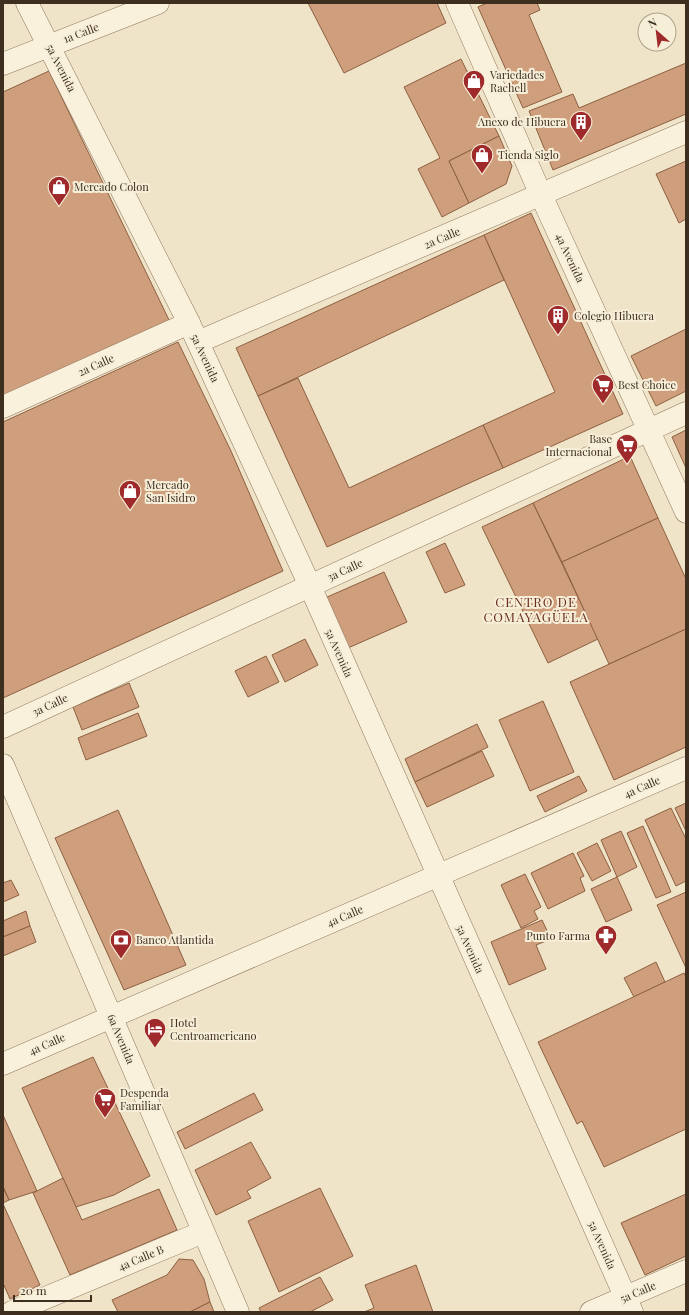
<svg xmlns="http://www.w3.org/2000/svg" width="689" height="1315" font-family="'Playfair Display',serif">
	<rect width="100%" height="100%" fill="#f0e4c8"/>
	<g fill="#cf9f7d" stroke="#8d5f41">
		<path d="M 308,3 L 437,3 L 446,23 L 344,73 Z"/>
		<path d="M 487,3 L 537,3 L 540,10 L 529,15 L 562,92 L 523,108 L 478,7 Z"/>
		<path d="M 461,59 L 499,136 L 449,161 L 469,203 L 442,217 L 418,169 L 440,158 L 404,87 Z"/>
		<path d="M 686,63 L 686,114 L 553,170 L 529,111 L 573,94 L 579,108 Z"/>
		<path d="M 49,71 L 170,322 L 3,398 L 3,92 Z"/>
		<path d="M 499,136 L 512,166 L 506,184 L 469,203 L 449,161 Z"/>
		<path d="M 686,161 L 686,219 L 679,223 L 656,174 Z"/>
		<path d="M 531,213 L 623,414 L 503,468 L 483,425 L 555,392 L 484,235 Z"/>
		<path d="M 484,235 L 504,280 L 258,396 L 236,348 Z"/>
		<path d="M 686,329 L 686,391 L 656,406 L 631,356 Z"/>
		<path d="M 178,342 L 231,451 L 283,571 L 3,698 L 3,422 Z"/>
		<path d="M 298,378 L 349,488 L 483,425 L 503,468 L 327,547 L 258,396 Z"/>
		<path d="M 686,430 L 686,468 L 672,437 Z"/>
		<path d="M 630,456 L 658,518 L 562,562 L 533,503 Z"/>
		<path d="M 533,503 L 598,639 L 548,663 L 482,527 Z"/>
		<path d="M 658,518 L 686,579 L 686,629 L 609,664 L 562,562 Z"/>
		<path d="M 445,543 L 465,585 L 445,593 L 426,552 Z"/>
		<path d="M 384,572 L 407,622 L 348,648 L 325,598 Z"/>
		<path d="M 686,629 L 686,747 L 614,780 L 570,682 Z"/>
		<path d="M 305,639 L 318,665 L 285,682 L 272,655 Z"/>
		<path d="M 266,656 L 279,682 L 248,697 L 235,671 Z"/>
		<path d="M 129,683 L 139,707 L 82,730 L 73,707 Z"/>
		<path d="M 543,701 L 574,772 L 530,791 L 499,720 Z"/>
		<path d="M 138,713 L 147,736 L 86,760 L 78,738 Z"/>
		<path d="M 477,724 L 488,747 L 415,782 L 405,759 Z"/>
		<path d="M 482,751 L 494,776 L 427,807 L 415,782 Z"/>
		<path d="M 579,776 L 587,791 L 545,812 L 537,796 Z"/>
		<path d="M 686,803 L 686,831 L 675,808 Z"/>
		<path d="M 671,808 L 686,839 L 686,881 L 676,886 L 645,820 Z"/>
		<path d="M 118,810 L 186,965 L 124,990 L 55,838 Z"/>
		<path d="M 643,826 L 671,892 L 656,898 L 627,833 Z"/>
		<path d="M 621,831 L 637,867 L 617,877 L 601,840 Z"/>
		<path d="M 597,843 L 611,871 L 592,881 L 577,853 Z"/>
		<path d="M 573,853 L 584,876 L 580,878 L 585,891 L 548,909 L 531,873 Z"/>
		<path d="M 525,874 L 541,907 L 534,911 L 538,919 L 521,928 L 501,885 Z"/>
		<path d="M 617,877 L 632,910 L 606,922 L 591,889 Z"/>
		<path d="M 11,880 L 19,895 L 3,902 L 3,883 Z"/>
		<path d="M 686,892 L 686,968 L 657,905 Z"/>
		<path d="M 26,911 L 30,926 L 3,937 L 3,921 Z"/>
		<path d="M 542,920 L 551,939 L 536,945 L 546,969 L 509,985 L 491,942 Z"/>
		<path d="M 30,926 L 36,942 L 3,956 L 3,937 Z"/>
		<path d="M 656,962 L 665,982 L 634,997 L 624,978 Z"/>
		<path d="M 684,973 L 686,977 L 686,1129 L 604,1167 L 582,1121 L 577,1124 L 538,1042 Z"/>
		<path d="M 93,1057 L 150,1176 L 114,1195 L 76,1207 L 22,1088 Z"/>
		<path d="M 254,1093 L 263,1110 L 185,1149 L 177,1132 Z"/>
		<path d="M 3,1115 L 37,1191 L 9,1200 L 3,1186 Z"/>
		<path d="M 251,1142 L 271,1178 L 247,1191 L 251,1198 L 216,1215 L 195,1170 Z"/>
		<path d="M 63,1178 L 82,1220 L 159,1189 L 177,1230 L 70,1275 L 33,1193 Z"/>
		<path d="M 3,1188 L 9,1200 L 3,1203 Z"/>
		<path d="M 320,1188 L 353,1256 L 279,1292 L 248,1221 Z"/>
		<path d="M 686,1194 L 686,1256 L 645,1275 L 621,1223 Z"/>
		<path d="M 3,1204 L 40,1285 L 10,1299 L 3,1283 Z"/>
		<path d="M 179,1259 L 193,1260 L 204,1279 L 210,1302 L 190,1312 L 118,1312 L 112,1300 L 167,1275 Z"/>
		<path d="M 416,1265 L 433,1312 L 364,1312 L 374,1308 L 365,1285 Z"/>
		<path d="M 320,1277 L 333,1300 L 310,1312 L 261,1312 L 259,1308 Z"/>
		<path d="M 210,1302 L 214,1312 L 190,1312 Z"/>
	</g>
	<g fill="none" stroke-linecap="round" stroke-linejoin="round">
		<g stroke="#8d765c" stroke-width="23">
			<g id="minor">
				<path d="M 27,3 L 189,323 L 310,586 L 632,1312"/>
				<path d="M 457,3 L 541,195 L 686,512"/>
				<path d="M 3,64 L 158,3"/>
				<path d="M 198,342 L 686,132"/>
				<path d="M 3,407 L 189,323"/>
				<path d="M 3,727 L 686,413"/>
				<path d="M 3,765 L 238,1312"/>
				<path d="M 3,1064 L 686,768"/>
				<path d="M 12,1312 L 203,1232"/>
				<path d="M 591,1312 L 686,1271"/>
			</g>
		</g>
		<use href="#minor" stroke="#faf1dc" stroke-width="22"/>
	</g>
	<defs>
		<g id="shop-pin" transform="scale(1.15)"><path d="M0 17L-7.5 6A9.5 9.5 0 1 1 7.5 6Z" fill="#9e2a2b" stroke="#f7eed8"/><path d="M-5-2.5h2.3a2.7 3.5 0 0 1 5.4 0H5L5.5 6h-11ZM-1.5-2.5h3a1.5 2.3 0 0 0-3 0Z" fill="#fff"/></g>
		<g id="building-pin" transform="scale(1.15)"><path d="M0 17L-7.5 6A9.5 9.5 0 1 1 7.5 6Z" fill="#9e2a2b" stroke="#f7eed8"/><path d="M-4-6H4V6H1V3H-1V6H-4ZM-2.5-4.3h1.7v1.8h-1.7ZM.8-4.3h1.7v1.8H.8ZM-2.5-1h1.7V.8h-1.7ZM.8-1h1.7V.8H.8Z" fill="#fff"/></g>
		<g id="supermarket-pin" transform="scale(1.15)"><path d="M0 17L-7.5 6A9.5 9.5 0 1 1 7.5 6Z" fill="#9e2a2b" stroke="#f7eed8"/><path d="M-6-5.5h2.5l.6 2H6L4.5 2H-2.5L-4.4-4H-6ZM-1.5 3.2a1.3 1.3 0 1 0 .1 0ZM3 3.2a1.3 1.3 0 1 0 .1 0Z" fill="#fff"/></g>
		<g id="pharmacy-pin" transform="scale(1.15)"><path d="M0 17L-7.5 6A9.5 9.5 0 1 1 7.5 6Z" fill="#9e2a2b" stroke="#f7eed8"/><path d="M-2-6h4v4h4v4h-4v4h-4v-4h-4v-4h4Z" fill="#fff"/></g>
		<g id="bank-pin" transform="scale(1.15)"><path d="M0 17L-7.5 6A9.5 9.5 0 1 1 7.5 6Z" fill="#9e2a2b" stroke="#f7eed8"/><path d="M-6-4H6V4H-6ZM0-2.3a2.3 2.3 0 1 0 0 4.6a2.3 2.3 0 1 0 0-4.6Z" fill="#fff"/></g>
		<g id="hotel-pin" transform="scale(1.15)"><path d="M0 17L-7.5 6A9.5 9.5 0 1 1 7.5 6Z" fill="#9e2a2b" stroke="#f7eed8"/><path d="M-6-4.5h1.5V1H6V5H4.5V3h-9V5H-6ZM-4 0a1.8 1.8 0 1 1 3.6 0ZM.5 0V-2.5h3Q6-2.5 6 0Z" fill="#fff"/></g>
	</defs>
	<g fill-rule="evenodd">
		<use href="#shop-pin" x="474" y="81"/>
		<use href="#building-pin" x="581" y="122"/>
		<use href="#shop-pin" x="482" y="155"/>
		<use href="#shop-pin" x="59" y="187"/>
		<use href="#building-pin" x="558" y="316"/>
		<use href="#supermarket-pin" x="603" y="385"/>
		<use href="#supermarket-pin" x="627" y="445"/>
		<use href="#shop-pin" x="130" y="491"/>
		<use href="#pharmacy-pin" x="606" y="936"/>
		<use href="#bank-pin" x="121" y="940"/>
		<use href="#hotel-pin" x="155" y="1029"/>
		<use href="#supermarket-pin" x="105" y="1099"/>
	</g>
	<g text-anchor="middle" stroke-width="4" stroke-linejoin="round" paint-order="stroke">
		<g font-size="11" fill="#3d2e20" stroke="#f7eed8">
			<text transform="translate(81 33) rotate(-21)" y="4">1a Calle</text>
			<text transform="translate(61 68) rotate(63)" y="4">5a Avenida</text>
			<text transform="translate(442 238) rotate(-23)" y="4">2a Calle</text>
			<text transform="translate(570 258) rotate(65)" y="4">4a Avenida</text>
			<text transform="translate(205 358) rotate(65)" y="4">5a Avenida</text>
			<text transform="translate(96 365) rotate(-24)" y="4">2a Calle</text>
			<text transform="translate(345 570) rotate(-25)" y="4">3a Calle</text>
			<text transform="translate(339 653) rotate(66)" y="4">5a Avenida</text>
			<text transform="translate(50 705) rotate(-25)" y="4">3a Calle</text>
			<text transform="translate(642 787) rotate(-24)" y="4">4a Calle</text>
			<text transform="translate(345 916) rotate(-23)" y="4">4a Calle</text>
			<text transform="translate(470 949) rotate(66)" y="4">5a Avenida</text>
			<text transform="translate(121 1039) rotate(67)" y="4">6a Avenida</text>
			<text transform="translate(47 1044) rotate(-24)" y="4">4a Calle</text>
			<text transform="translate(602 1245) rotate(66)" y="4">5a Avenida</text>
			<text transform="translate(141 1258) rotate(-23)" y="4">4a Calle B</text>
			<text transform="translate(638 1292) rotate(-23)" y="4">5a Calle</text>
		</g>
		<g font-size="11" fill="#3d2e20" stroke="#f7eed8" text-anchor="start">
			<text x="490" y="79">Variedades<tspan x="490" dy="13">Rachell</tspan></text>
			<text x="566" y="126" text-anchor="end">Anexo de Hibuera</text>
			<text x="498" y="159">Tienda Siglo</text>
			<text x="74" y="191">Mercado Colon</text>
			<text x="574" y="320">Colegio Hibuera</text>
			<text x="618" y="389">Best Choice</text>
			<text x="612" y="443" text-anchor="end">Base<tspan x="612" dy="13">Internacional</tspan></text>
			<text x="146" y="489">Mercado<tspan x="146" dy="13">San Isidro</tspan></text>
			<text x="590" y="940" text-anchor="end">Punto Farma</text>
			<text x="136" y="944">Banco Atlantida</text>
			<text x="170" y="1027">Hotel<tspan x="170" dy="13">Centroamericano</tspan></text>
			<text x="120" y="1097">Despenda<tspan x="120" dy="13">Familiar</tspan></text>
		</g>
		<g font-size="13" letter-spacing="1" fill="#6b2e1e" stroke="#f7eed8">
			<text x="536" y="607">CENTRO DE<tspan x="536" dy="15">COMAYAGÜELA</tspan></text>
		</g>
	</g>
	<rect width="689" height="1315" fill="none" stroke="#3d2e20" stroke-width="8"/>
	<g transform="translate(657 32) rotate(332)"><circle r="19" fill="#f7eed8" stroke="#ada18e"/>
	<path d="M0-3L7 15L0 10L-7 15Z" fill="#9e2a2b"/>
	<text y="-6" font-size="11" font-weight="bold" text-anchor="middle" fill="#3d2e20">N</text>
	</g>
	<path d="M14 1295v6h77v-6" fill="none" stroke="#3d2e20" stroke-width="2"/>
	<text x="20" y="1295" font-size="12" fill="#3d2e20" stroke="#f7eed8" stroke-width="3" paint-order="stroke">20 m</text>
</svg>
